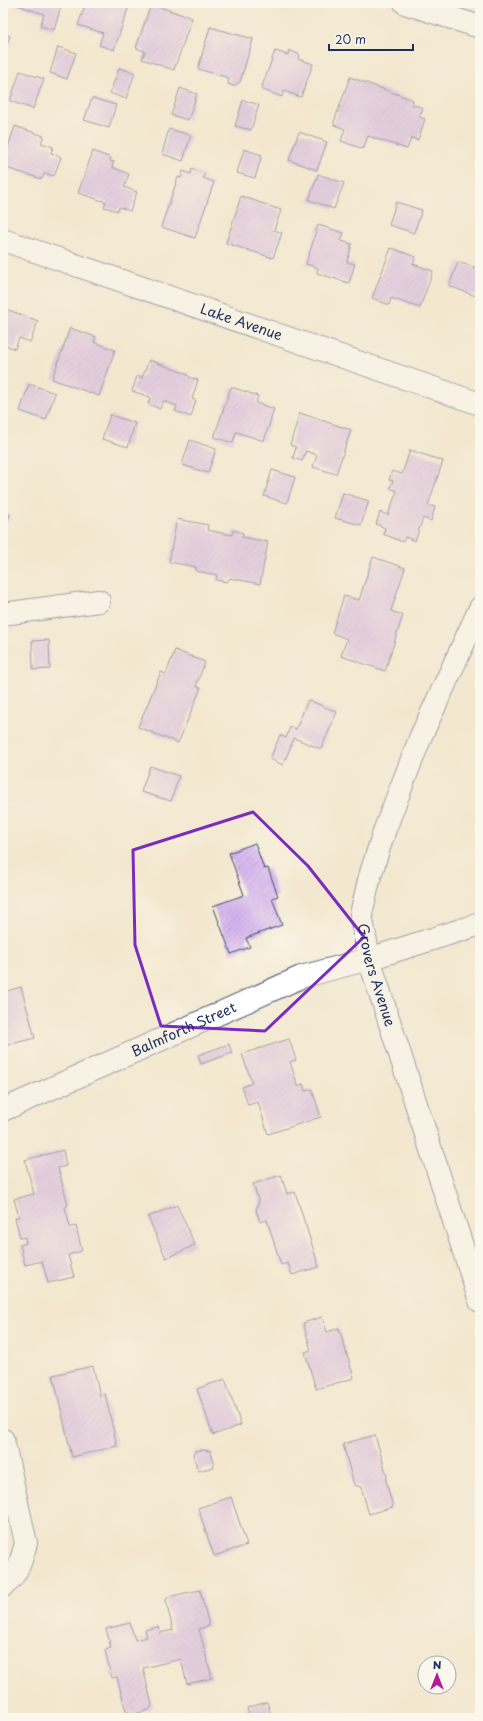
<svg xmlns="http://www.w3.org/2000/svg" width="483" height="1721" font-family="'Playpen Sans',sans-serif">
	<defs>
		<pattern id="building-hatch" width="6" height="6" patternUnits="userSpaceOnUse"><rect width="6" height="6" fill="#d1aeee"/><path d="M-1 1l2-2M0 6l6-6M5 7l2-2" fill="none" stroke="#a98ec4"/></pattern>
	</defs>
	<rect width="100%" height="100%" fill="#fbf7ec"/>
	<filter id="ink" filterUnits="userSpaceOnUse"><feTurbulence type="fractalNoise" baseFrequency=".025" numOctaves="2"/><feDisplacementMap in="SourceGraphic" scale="8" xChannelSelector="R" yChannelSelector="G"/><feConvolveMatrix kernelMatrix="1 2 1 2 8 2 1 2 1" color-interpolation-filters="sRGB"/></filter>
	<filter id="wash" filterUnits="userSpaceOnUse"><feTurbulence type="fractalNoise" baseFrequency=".012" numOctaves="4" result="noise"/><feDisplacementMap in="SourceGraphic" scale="16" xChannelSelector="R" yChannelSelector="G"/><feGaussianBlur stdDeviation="0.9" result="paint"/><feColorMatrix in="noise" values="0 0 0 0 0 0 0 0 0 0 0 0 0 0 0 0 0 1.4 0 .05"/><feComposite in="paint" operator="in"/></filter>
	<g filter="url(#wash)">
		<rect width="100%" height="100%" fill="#f3e8cf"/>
		<g id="blocks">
			<g fill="url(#building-hatch)">
				<path d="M 17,3 L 62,3 L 54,30 L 40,26 L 44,14 L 17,5 Z"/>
				<path d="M 86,3 L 121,3 L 129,6 L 114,50 L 99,45 L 103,33 L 78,25 Z"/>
				<path d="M 151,4 L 192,18 L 174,70 L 142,59 L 145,51 L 136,48 Z"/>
				<path d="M 210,27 L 253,39 L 240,82 L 234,86 L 228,84 L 229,78 L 198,69 Z"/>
				<path d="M 3,34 L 10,36 L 3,57 Z"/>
				<path d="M 58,47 L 76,53 L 67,79 L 50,73 Z"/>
				<path d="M 289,50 L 300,55 L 298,59 L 313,64 L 301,97 L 284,91 L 282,97 L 261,89 L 275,51 L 288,55 Z"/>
				<path d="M 119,68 L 135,73 L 126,99 L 110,93 Z"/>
				<path d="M 20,71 L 44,79 L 33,109 L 10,101 Z"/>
				<path d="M 350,77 L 413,100 L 412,104 L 423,108 L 419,117 L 425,119 L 418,140 L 411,138 L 407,149 L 368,136 L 363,149 L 341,141 L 345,129 L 334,125 L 334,122 Z"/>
				<path d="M 180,88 L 197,94 L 188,120 L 171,115 Z"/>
				<path d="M 92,98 L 116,105 L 109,128 L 84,120 Z"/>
				<path d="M 243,100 L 259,105 L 251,130 L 235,126 Z"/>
				<path d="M 15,126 L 44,136 L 41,143 L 53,147 L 51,153 L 61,157 L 54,176 L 45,173 L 42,179 L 3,167 L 3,162 Z"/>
				<path d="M 169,129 L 191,135 L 183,161 L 162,154 Z"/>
				<path d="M 299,132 L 327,142 L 317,170 L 289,160 Z"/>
				<path d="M 244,149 L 262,155 L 255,178 L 237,173 Z"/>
				<path d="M 93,151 L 111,158 L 110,161 L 114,162 L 112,167 L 129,174 L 124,187 L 137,192 L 130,211 L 119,207 L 118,211 L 104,207 L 106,202 L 78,193 Z"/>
				<path d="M 192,169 L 205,174 L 203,178 L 214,182 L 195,238 L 161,227 L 178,177 L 181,178 L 183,171 L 191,174 Z"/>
				<path d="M 318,174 L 344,183 L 334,209 L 309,200 Z"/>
				<path d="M 241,196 L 281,210 L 274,230 L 282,233 L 273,258 L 226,243 Z"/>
				<path d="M 396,202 L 422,210 L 414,233 L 389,225 Z"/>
				<path d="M 318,225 L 344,233 L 341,241 L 352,244 L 347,262 L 355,264 L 349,283 L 317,273 L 318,268 L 306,264 Z"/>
				<path d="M 391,248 L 416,257 L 413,264 L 433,271 L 420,308 L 391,298 L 389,305 L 372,298 Z"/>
				<path d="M 458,262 L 480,269 L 480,284 L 476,296 L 449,286 Z"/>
				<path d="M 3,308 L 38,321 L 30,342 L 19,338 L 15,349 L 3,344 Z"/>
				<path d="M 70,328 L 96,337 L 94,342 L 115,350 L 99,396 L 52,379 Z"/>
				<path d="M 149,360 L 187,374 L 189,377 L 198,380 L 192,399 L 196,400 L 191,417 L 175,411 L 177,406 L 163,401 L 160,409 L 148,404 L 150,397 L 132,391 L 137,376 L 142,378 Z"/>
				<path d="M 29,384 L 55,393 L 46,420 L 20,411 Z"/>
				<path d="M 231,387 L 258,396 L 256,403 L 274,409 L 264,441 L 236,432 L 233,443 L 214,437 Z"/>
				<path d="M 300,413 L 351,430 L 336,474 L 313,467 L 317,455 L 306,451 L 302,461 L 293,458 L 296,447 L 290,445 Z"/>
				<path d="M 110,415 L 135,423 L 128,447 L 102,439 Z"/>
				<path d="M 190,440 L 216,449 L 208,473 L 182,465 Z"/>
				<path d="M 410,450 L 443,461 L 428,505 L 435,507 L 431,521 L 423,518 L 415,541 L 405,537 L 403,542 L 383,534 L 385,528 L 376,524 L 380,512 L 388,515 L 397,491 L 390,488 L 393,481 L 389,480 L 392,471 L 402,474 Z"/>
				<path d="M 272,470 L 295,477 L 287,503 L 264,496 Z"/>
				<path d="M 343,493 L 369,501 L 361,525 L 335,518 Z"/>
				<path d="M 3,512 L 10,515 L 5,527 L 3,526 Z"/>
				<path d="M 177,519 L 208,525 L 207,530 L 232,535 L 233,530 L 243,533 L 242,537 L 268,542 L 260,584 L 230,578 L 227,582 L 216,580 L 217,575 L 196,571 L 196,567 L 169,562 Z"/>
				<path d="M 373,557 L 405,568 L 391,611 L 403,615 L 385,671 L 341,656 L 347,639 L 332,633 L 344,596 L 359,600 Z"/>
				<path d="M 49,640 L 50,669 L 33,670 L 32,641 Z"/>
				<path d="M 175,650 L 205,662 L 196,686 L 201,688 L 178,743 L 138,727 L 161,672 L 166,674 Z"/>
				<path d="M 308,700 L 337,712 L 321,749 L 294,738 L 283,765 L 270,759 L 280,735 L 286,738 L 290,727 L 296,729 Z"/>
				<path d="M 150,766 L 179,776 L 171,801 L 141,792 Z"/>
				<path d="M 255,843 L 264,869 L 268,868 L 278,896 L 272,898 L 282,925 L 246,938 L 250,947 L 231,954 L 213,906 L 244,895 L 229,853 Z"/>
				<path d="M 21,987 L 35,1038 L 3,1046 L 3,992 Z"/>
				<path d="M 289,1039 L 296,1060 L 290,1062 L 298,1086 L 303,1084 L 305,1091 L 312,1089 L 321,1117 L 268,1134 L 258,1102 L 248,1105 L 242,1087 L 252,1083 L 242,1054 Z"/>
				<path d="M 229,1044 L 232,1053 L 201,1064 L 198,1055 Z"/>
				<path d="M 63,1150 L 66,1166 L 58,1168 L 68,1205 L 65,1207 L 70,1227 L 76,1226 L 82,1251 L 68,1255 L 74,1277 L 48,1283 L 42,1261 L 25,1265 L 20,1245 L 26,1243 L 25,1237 L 20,1238 L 15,1218 L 19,1217 L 14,1199 L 34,1194 L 25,1160 Z"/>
				<path d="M 281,1175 L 287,1194 L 295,1192 L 319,1267 L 292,1275 L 288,1263 L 281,1265 L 267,1220 L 260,1222 L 256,1210 L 259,1202 L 253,1184 Z"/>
				<path d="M 177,1205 L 195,1245 L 166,1258 L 148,1217 Z"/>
				<path d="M 322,1317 L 327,1332 L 339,1328 L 354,1378 L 316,1389 L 305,1352 L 311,1350 L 303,1323 Z"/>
				<path d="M 93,1366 L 100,1396 L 105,1394 L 117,1446 L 72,1457 L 53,1375 Z"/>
				<path d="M 225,1379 L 241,1425 L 213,1435 L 197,1389 Z"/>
				<path d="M 375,1435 L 387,1476 L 386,1481 L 393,1507 L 369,1514 L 361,1487 L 354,1485 L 343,1444 Z"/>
				<path d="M 202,1450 L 211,1451 L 214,1467 L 198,1471 L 193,1454 L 195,1451 Z"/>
				<path d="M 231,1497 L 247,1545 L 214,1556 L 198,1508 Z"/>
				<path d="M 200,1590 L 209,1626 L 199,1629 L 212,1678 L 187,1684 L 181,1659 L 143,1668 L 152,1705 L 149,1710 L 134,1714 L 126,1711 L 117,1677 L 112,1678 L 105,1650 L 111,1648 L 106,1629 L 130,1623 L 135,1640 L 147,1637 L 145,1630 L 158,1627 L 160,1633 L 173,1630 L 166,1601 L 167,1597 Z"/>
				<path d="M 267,1702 L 272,1718 L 250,1718 L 247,1708 Z"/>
			</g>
		</g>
	</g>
	<g filter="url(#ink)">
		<use href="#blocks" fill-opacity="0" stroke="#3b4b6f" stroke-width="1"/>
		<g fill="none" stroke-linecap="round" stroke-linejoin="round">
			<g stroke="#3b4b6f" stroke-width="24">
				<g id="minor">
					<path d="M 405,3 L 480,27"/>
					<path id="s1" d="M 3,240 L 480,404"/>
					<path id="s2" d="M 480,608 L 421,736 L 385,829 L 370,876 L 361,914 L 369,959 L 480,1301"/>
					<path d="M 3,614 L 99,601"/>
					<path id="s3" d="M 3,1110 L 301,977 L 369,959 L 480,924"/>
					<path d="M 3,1440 L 26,1543 C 22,1559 17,1576 3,1586"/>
				</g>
			</g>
			<use href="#minor" stroke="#fff" stroke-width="22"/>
		</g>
	</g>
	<path d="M0 0H483V1721H0ZM 253,812 L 308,866 L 364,937 L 265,1031 L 161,1026 L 135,945 L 133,850 Z" fill="#f3e8cf" fill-opacity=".55" fill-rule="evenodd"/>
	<path fill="none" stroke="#7b2cbf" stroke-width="3" stroke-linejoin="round" d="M 253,812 L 308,866 L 364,937 L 265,1031 L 161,1026 L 135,945 L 133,850 Z"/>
	<g text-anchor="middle" stroke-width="3" stroke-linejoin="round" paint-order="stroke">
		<g font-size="14" fill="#1b2f5e" stroke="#fbf7ec">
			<text dy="5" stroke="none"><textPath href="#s1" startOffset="252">Lake Avenue</textPath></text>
			<text dy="5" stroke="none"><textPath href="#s2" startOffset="392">Grovers Avenue</textPath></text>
			<text dy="5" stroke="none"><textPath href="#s3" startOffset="198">Balmforth Street</textPath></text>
		</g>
	</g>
	<rect width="483" height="1721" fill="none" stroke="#fbf7ec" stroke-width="16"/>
	<g transform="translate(437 1675)"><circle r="19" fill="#fbf7ec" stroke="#a1a7b3"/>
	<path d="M0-3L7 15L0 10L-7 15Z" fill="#b5179e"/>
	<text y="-6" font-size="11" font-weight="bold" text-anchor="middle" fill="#1b2f5e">N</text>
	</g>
	<path d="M329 44v6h84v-6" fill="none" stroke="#1b2f5e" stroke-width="2"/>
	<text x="335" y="44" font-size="12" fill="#1b2f5e" stroke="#fbf7ec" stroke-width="3" paint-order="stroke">20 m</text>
</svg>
